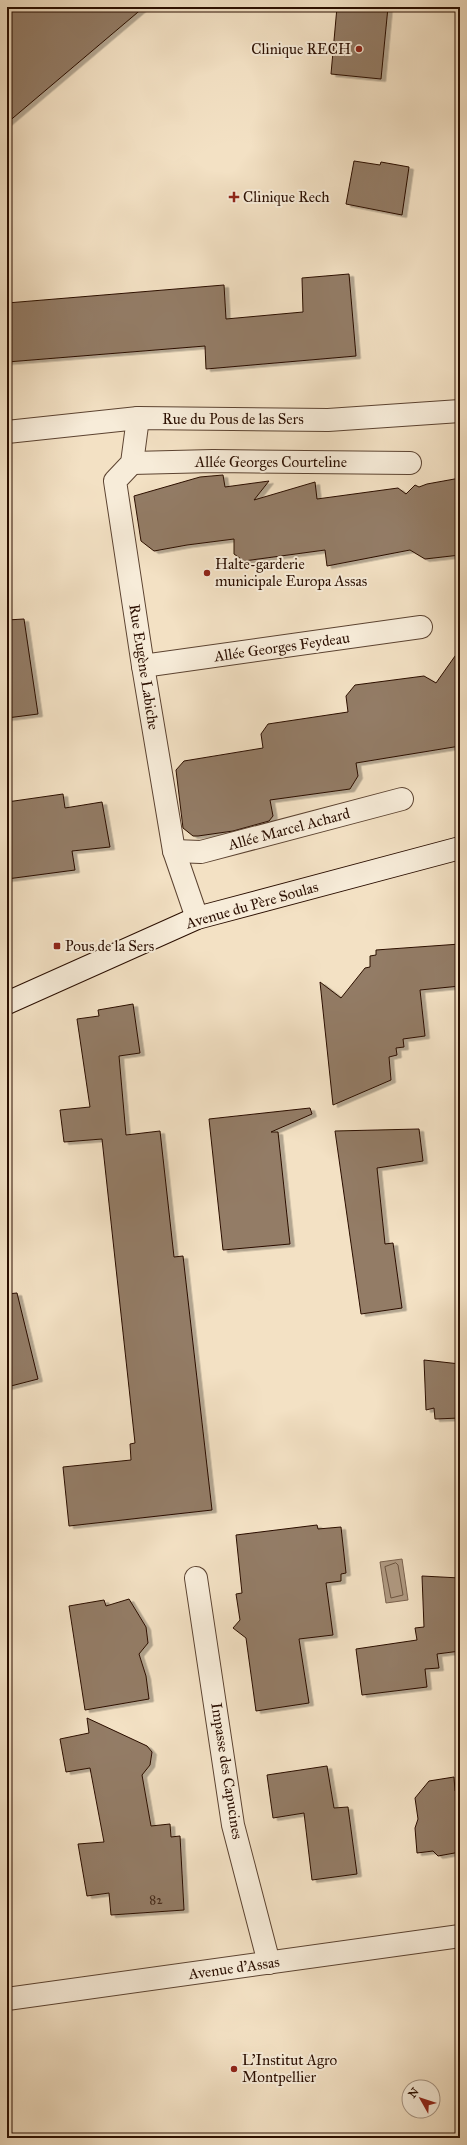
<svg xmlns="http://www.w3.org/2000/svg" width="467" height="2145" font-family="'IM FELL Great Primer',serif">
	<defs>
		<filter id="shadow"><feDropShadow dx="4.5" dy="2.5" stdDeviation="0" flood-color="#0004"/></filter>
	</defs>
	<rect width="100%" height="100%" fill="#f3e1c4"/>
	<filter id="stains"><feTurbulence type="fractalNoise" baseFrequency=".005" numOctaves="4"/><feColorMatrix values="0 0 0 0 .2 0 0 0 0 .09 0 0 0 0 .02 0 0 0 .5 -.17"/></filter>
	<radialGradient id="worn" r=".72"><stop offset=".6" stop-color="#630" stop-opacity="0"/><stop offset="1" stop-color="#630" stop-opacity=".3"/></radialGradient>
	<path fill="#af9981" stroke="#7a614d" d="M 402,1559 L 408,1600 L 386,1603 L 380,1562 Z"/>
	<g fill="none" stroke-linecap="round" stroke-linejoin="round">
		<path stroke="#6c5440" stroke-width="1" d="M 396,1563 L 398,1565 L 403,1595 L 391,1598 L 385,1567 Z"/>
	</g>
	<g fill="#937c66" stroke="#2a0e00" filter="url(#shadow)">
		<path d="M 7,7 L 144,7 L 7,123 Z"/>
		<path d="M 337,7 L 388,7 L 381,79 L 331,74 Z"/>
		<path d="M 354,161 L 380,165 L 381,162 L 409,167 L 402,215 L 346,204 Z"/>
		<path d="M 349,274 L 356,356 L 206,369 L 205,346 L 7,362 L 7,303 L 224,285 L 226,319 L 303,312 L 302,278 Z"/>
		<path d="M 223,475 L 225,487 L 269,481 L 254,500 L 315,482 L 317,499 L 398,488 L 406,494 L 415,485 L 419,487 L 427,484 L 460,478 L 460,555 L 425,559 L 410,550 L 327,566 L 325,550 L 244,561 L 234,554 L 234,539 L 187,545 L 154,551 L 141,541 L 134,496 L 200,477 Z"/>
		<path d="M 24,619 L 38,714 L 7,718 L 7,620 Z"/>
		<path d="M 460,649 L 460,746 L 356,763 L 358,776 L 350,789 L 270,800 L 273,816 L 269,821 L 233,831 L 198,836 L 193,836 L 183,828 L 176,770 L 184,761 L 263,748 L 261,734 L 268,724 L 348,712 L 346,696 L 355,685 L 424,676 L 436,683 Z"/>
		<path d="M 63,794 L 65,808 L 102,802 L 110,847 L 72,851 L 75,870 L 7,879 L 7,802 Z"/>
		<path d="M 460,944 L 460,986 L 420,990 L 425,1036 L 403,1039 L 404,1047 L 396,1048 L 397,1055 L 389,1057 L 391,1080 L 333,1105 L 320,982 L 341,998 L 365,968 L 370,967 L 370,956 L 376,955 L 376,950 Z"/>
		<path d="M 133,1004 L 140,1053 L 119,1056 L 126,1135 L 160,1131 L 174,1257 L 183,1256 L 212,1510 L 69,1526 L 63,1467 L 131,1460 L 130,1444 L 135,1443 L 102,1139 L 64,1142 L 60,1110 L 90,1107 L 77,1019 L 99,1016 L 98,1010 Z"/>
		<path d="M 310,1108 L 312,1114 L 271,1132 L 278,1132 L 290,1244 L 223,1250 L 209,1119 Z"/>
		<path d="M 419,1129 L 423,1161 L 377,1168 L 385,1244 L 393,1243 L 402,1308 L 361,1314 L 335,1131 Z"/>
		<path d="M 17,1293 L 38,1379 L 7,1387 L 7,1294 Z"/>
		<path d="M 424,1360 L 460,1364 L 460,1418 L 435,1419 L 434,1408 L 426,1410 Z"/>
		<path d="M 317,1525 L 318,1529 L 341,1527 L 346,1573 L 341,1574 L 341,1581 L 326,1583 L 333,1635 L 299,1639 L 309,1703 L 256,1711 L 246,1638 L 233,1628 L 240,1620 L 236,1594 L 242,1593 L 236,1535 Z"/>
		<path d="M 422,1576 L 460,1578 L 460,1651 L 437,1654 L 439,1668 L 425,1669 L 427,1687 L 362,1695 L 356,1649 L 417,1640 L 415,1628 L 424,1627 Z"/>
		<path d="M 129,1599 L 146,1627 L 148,1643 L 139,1654 L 146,1676 L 149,1699 L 85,1710 L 69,1606 L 104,1600 L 106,1606 Z"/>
		<path d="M 87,1718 L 147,1746 L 152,1752 L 150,1765 L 142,1775 L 151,1826 L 170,1824 L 171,1837 L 180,1836 L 184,1910 L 111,1915 L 109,1893 L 87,1896 L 78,1844 L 104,1842 L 90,1768 L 66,1772 L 60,1739 L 89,1733 Z"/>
		<path d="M 327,1766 L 334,1808 L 348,1807 L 357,1874 L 312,1880 L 304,1813 L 273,1818 L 267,1775 Z"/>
		<path d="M 454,1777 L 455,1791 L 460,1790 L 460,1852 L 438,1856 L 433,1851 L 417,1853 L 415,1828 L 418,1819 L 415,1798 L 429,1781 Z"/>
	</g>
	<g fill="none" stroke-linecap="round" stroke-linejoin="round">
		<g stroke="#5c4331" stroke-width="24">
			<path id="pedestrian" d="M 143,666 L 421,627"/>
		</g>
		<g stroke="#5c4331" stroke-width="24">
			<g id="minor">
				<path d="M 138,418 L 132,463 L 115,481 L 143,666 L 174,851 L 197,918"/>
				<path d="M 7,432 L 138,418 L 328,420 L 460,411"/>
				<path d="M 132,463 L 213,461 L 410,463"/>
				<path d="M 174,851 L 201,852 L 402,799"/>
				<path d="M 196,1578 L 233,1825 L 269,1963"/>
			</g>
		</g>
		<g stroke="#5c4331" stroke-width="24">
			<path id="tertiary" d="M 7,1999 L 460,1936"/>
		</g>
		<g stroke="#2a0e00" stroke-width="24">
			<path id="secondary" d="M 7,1003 L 197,918 L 460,848"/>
		</g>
		<use href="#pedestrian" stroke="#f7ecd9" stroke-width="22"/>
		<use href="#minor" stroke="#f7ecd9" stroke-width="22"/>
		<use href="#tertiary" stroke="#f7ecd9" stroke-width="22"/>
		<use href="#secondary" stroke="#f7ecd9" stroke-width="22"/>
	</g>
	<g fill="#8f2418" stroke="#f7ecd9" stroke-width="1.5">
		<circle cx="359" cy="49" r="4"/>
		<path d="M232 191h4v4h4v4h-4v4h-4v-4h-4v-4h4z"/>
		<circle cx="207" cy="573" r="4"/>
		<rect x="53" y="942" width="8" height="8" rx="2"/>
		<circle cx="234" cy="2069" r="4"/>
	</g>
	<g text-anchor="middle" stroke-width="4" stroke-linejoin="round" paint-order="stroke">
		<g font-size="13" fill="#442a1a">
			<text x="156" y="1904">82</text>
		</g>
		<g font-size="15" fill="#2a0e00" stroke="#f7ecd9" text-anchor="start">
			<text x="351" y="54" text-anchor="end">Clinique RECH</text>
			<text x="243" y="202">Clinique Rech</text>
			<text x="215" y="569">Halte-garderie<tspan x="215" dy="17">municipale Europa Assas</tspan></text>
			<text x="65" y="951">Pous de la Sers</text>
			<text x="242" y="2065">L'Institut Agro<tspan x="242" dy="17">Montpellier</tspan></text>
		</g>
		<g font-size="15" fill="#2a0e00" stroke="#f7ecd9">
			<text x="233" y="424">Rue du Pous de las Sers</text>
			<text x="271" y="467">Allée Georges Courteline</text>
			<text transform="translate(282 647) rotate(-8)" y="5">Allée Georges Feydeau</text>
			<text transform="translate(144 667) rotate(81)" y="5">Rue Eugène Labiche</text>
			<text transform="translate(289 829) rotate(-15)" y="5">Allée Marcel Achard</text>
			<text transform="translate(252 905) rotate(-16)" y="5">Avenue du Père Soulas</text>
			<text transform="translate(227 1771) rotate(81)" y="5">Impasse des Capucines</text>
			<text transform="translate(234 1968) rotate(-8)" y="5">Avenue d'Assas</text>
		</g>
	</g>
	<rect width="467" height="2145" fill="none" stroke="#f3e1c4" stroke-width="24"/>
	<rect x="8" y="8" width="451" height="2129" fill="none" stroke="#2a0e00" stroke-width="2"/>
	<rect x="12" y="12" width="443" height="2121" fill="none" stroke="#2a0e00"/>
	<g transform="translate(421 2099) rotate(309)"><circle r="19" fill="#f7ecd9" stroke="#a59382"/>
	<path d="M0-3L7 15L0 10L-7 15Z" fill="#8f2418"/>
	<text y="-6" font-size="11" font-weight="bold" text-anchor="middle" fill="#2a0e00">N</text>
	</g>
	<rect width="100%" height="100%" filter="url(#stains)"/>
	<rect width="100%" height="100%" fill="url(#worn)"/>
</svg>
